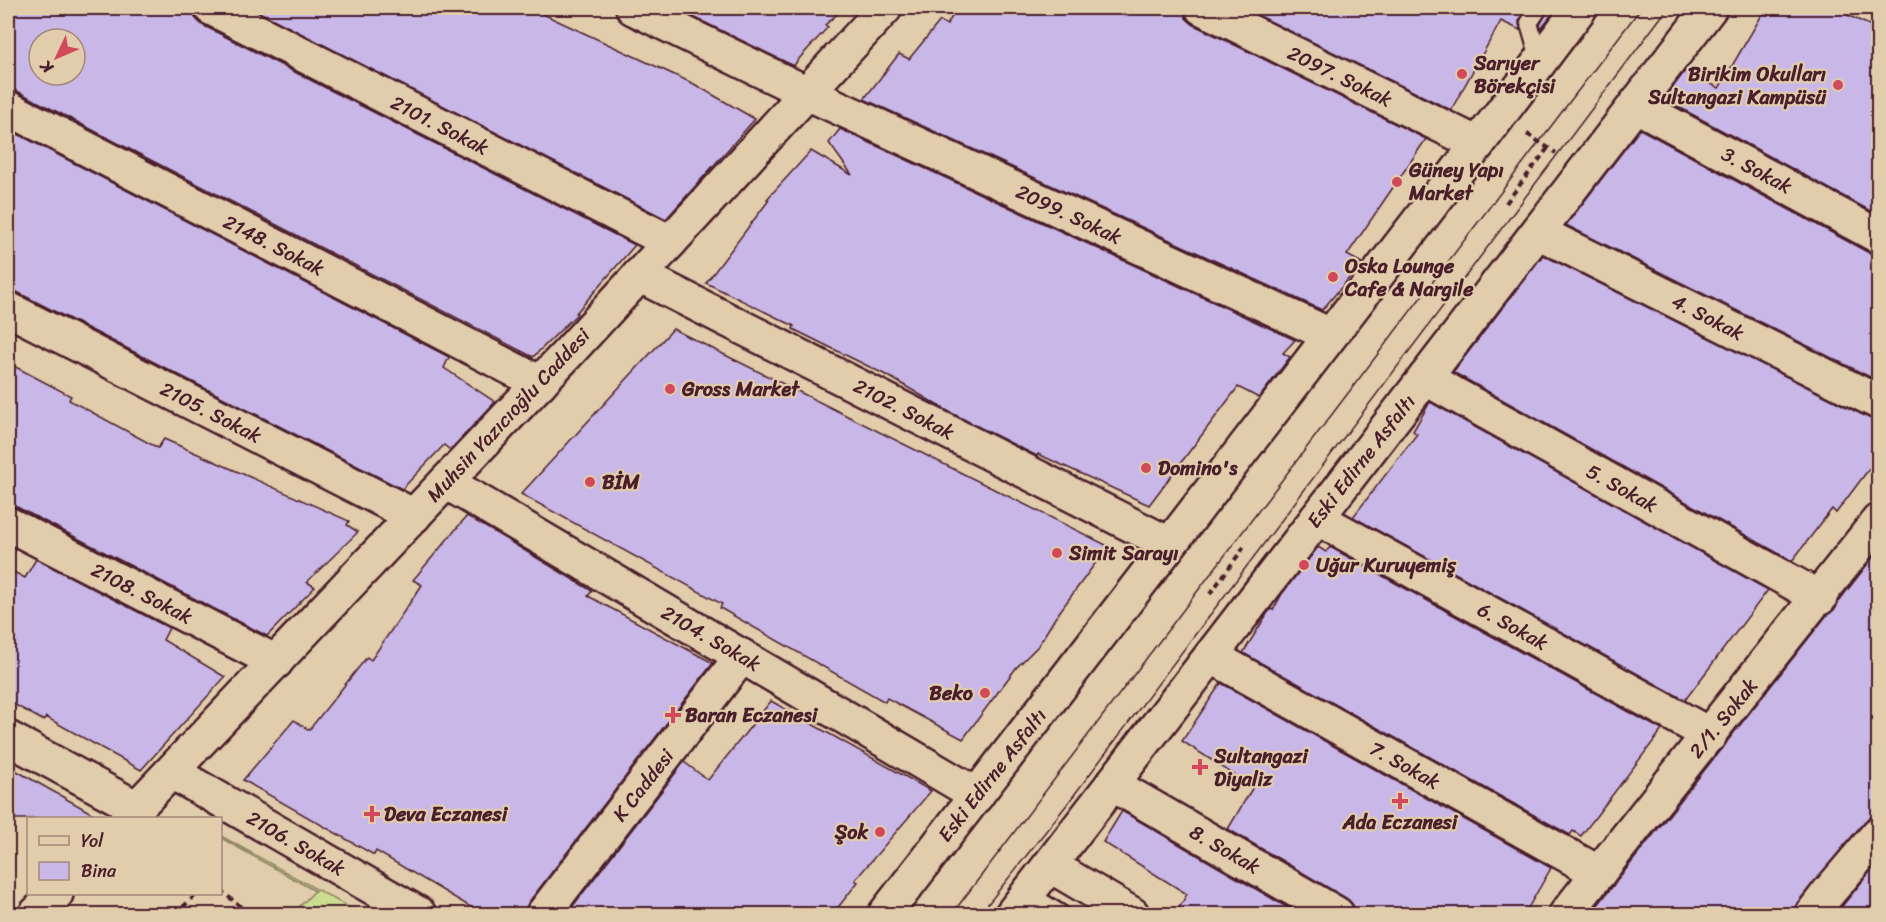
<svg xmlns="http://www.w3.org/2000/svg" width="1886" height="922" font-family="Sriracha,sans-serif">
	<rect width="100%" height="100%" fill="#e1ccab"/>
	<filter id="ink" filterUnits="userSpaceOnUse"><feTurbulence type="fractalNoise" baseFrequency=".0167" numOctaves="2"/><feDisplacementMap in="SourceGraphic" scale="12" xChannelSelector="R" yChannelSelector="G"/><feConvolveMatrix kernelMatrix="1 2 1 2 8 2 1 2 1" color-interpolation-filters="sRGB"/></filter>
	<g filter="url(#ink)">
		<path fill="#ccdc90" stroke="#8b7e5e" stroke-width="1.5" d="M 220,836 L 221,836 L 361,914 L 292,914 L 315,891 L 221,838 Z"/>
		<g fill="#c9b7e8" stroke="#4a1f2b" stroke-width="1.5" fill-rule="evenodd">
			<path d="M 8,8 L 193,8 L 195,18 L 202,25 L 635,245 L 576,313 L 577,314 L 533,357 L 17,91 L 8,89 ZM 39,39 L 75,39 L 75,75 L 39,75 Z"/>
			<path d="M 251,8 L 530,8 L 694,84 L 755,119 L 666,219 Z"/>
			<path d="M 675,8 L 844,8 L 825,25 L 828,27 L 797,61 L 794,66 Z"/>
			<path d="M 957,8 L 1184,8 L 1186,18 L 1194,25 L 1426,139 L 1347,255 L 1362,263 L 1322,310 L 864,99 L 899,54 L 909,59 L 940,21 L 947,25 Z"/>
			<path d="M 1243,8 L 1527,8 L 1519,21 L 1520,30 L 1501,21 L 1451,110 Z"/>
			<path d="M 1549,8 L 1557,8 L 1541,28 L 1540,25 Z"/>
			<path d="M 1766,8 L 1832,8 L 1878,29 L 1878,215 L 1664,99 L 1685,71 L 1719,88 Z"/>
			<path d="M 8,129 L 449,357 L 444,368 L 495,402 L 450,450 L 444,445 L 402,489 L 17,292 L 8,290 Z"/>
			<path d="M 840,129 L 1295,340 L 1283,353 L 1290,357 L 1259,398 L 1238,387 L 1149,505 L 1038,454 L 1037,456 L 951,413 L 890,377 L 793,329 L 794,326 L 706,283 L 769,200 L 767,199 L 811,151 L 852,175 L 829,143 Z"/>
			<path d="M 1640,129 L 1869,253 L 1878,255 L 1878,381 L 1566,225 Z"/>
			<path d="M 1543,255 L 1873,420 L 1878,443 L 1878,457 L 1836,513 L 1832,509 L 1792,561 L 1453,372 Z"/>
			<path d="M 673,329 L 1108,546 L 1055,618 L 1038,646 L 1016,668 L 963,739 L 887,698 L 885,702 L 720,608 L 722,604 L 521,494 Z"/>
			<path d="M 8,363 L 71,396 L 69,400 L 158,448 L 164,439 L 349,521 L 347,525 L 358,532 L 307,582 L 315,587 L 267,636 L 17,507 L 8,505 Z"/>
			<path d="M 1430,402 L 1768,590 L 1685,700 L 1353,517 L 1417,434 L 1413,431 Z"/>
			<path d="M 467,516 L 592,591 L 588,596 L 713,663 L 528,903 L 525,915 L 484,915 L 376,851 L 374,855 L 243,780 L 294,720 L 309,730 L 367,657 L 371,660 L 422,585 L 413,580 Z"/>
			<path d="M 1318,547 L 1326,552 L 1330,547 L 1662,730 L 1581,836 L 1573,831 L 1570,835 L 1243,653 L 1267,614 L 1271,609 L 1273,610 L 1282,594 Z"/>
			<path d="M 1878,551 L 1878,816 L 1871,817 L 1864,822 L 1797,903 L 1794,915 L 1590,915 L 1827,615 L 1836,608 L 1838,602 Z"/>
			<path d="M 36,559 L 169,628 L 163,640 L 225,677 L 141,770 L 46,717 L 44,721 L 8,701 L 8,569 L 25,578 Z"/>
			<path d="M 1221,683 L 1551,868 L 1524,915 L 1356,915 L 1353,905 L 1346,898 L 1228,829 L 1253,787 L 1182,741 Z"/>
			<path d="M 771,701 L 931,791 L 855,880 L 858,882 L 832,915 L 566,915 L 684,762 L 708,780 Z"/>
			<path d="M 8,766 L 102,819 L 8,819 Z"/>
			<path d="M 1122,811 L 1300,915 L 1175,915 L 1187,894 L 1103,842 Z"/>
			<path d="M 1878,862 L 1878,915 L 1835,915 L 1843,905 Z"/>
		</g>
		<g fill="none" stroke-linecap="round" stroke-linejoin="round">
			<g stroke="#4a1f2b" stroke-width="21">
				<g id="lane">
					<path d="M 1539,8 L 1529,23 L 1540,61"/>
					<path d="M 1029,894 L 1061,914"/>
				</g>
			</g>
			<g stroke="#4a1f2b" stroke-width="38">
				<g id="street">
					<path d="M 211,8 L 670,242"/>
					<path d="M 633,8 L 807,93 L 1330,335"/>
					<path d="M 1202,8 L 1478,144"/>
					<path d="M 1635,105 L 1878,236"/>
					<path d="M 8,108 L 540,383"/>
					<path d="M 1538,232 L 1878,402"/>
					<path d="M 639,275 L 1169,544"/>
					<path d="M 8,309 L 414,516"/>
					<path d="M 1425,378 L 1820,598"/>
					<path d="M 446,482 L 977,795"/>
					<path d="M 1317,518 L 1710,735"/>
					<path d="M 8,524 L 276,662"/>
					<path d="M 1211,656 L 1599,873"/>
					<path d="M 8,738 L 137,808"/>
					<path d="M 172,772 L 419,914"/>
					<path d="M 1112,784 L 1337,914"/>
					<path d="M 1566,914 L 1878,521"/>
					<path d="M 1812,914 L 1828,893 L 1878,834"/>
				</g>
			</g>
			<g stroke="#4a1f2b" stroke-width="38">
				<g id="secondary">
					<path d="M 127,818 L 568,353 L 885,8"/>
					<path d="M 1051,866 L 1132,914"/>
					<path d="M 36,914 L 56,894"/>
					<path d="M 543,914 L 742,656"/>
				</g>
			</g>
			<g stroke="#4a1f2b" stroke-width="38">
				<g id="primary">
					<path d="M 885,914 L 1478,144 L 1580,8"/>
					<path d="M 1012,914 L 1710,8"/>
				</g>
			</g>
			<g stroke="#4a1f2b" stroke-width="4" stroke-dasharray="6 4.5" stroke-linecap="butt">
				<path d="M 1527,134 L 1556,153"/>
				<path d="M 1506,203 L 1548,148"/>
				<path d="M 1210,594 L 1244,547"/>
				<path d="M 220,890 L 250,914"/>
				<path d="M 175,914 L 197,894"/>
			</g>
			<use href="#lane" stroke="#e1ccab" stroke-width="16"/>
			<use href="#street" stroke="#e1ccab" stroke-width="33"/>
			<use href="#secondary" stroke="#e1ccab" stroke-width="33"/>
			<use href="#primary" stroke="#e1ccab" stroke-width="33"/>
			<g stroke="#4a1f2b" stroke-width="1.5">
				<path d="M 952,914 L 1641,8"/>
				<path d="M 980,914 L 1065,807 L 1668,8"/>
			</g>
		</g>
	</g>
	<g fill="#d1495b" stroke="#e1ccab" stroke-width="2">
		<circle cx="1462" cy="74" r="6"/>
		<circle cx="1838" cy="85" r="6"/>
		<circle cx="1397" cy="182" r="6"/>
		<circle cx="1333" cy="277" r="6"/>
		<circle cx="670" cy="389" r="6"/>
		<circle cx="1146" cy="468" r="6"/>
		<circle cx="590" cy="482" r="6"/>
		<circle cx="1057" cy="553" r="6"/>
		<circle cx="1304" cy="565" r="6"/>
		<circle cx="985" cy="693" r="6"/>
		<path d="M670 706h6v6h6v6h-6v6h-6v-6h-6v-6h6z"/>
		<path d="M1197 758h6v6h6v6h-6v6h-6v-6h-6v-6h6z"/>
		<path d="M1397 792h6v6h6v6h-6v6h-6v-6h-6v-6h6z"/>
		<path d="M369 805h6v6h6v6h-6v6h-6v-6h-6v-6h6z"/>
		<circle cx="880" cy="832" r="6"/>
	</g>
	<g text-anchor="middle" stroke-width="4.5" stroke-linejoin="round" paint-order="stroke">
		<g font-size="20" font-weight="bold" fill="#4a1f2b" stroke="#e1ccab" text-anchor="start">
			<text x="1474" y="70">Sarıyer<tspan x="1474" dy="23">Börekçisi</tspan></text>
			<text x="1826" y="81" text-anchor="end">Birikim Okulları<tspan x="1826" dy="23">Sultangazi Kampüsü</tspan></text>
			<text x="1409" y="177">Güney Yapı<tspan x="1409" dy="23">Market</tspan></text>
			<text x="1345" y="273">Oska Lounge<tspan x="1345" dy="23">Cafe &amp; Nargile</tspan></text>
			<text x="682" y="396">Gross Market</text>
			<text x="1158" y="475">Domino's</text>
			<text x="602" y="489">BİM</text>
			<text x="1069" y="560">Simit Sarayı</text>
			<text x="1316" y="572">Uğur Kuruyemiş</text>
			<text x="973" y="700" text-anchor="end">Beko</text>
			<text x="685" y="722">Baran Eczanesi</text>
			<text x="1214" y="763">Sultangazi<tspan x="1214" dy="23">Diyaliz</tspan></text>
			<text x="384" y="821">Deva Eczanesi</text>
			<text x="1400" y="829" text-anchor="middle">Ada Eczanesi</text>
			<text x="868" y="839" text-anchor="end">Şok</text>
		</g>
		<g font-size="20" fill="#4a1f2b" stroke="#e1ccab">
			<text transform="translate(1340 76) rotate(26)" y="7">2097. Sokak</text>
			<text transform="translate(440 125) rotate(27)" y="7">2101. Sokak</text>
			<text transform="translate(1757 170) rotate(28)" y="7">3. Sokak</text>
			<text transform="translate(1069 214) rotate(25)" y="7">2099. Sokak</text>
			<text transform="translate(274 245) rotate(27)" y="7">2148. Sokak</text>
			<text transform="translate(1708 317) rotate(27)" y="7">4. Sokak</text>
			<text transform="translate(904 409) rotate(27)" y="7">2102. Sokak</text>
			<text transform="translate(211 412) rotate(27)" y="7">2105. Sokak</text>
			<text transform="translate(508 415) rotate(-47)" y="7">Muhsin Yazıcıoğlu Caddesi</text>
			<text transform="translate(1361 461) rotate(-52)" y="7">Eski Edirne Asfaltı</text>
			<text transform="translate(1622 488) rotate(29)" y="7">5. Sokak</text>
			<text transform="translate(142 593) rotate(27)" y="7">2108. Sokak</text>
			<text transform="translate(1513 626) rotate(29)" y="7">6. Sokak</text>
			<text transform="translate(711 638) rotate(30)" y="7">2104. Sokak</text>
			<text transform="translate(1723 718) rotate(-51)" y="7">2/1. Sokak</text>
			<text transform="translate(1405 765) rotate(29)" y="7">7. Sokak</text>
			<text transform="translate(992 775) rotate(-52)" y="7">Eski Edirne Asfaltı</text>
			<text transform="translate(643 785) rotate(-52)" y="7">K Caddesi</text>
			<text transform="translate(296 843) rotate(30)" y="7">2106. Sokak</text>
			<text transform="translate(1225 849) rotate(30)" y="7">8. Sokak</text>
		</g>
	</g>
	<rect width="1886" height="922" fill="none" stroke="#e1ccab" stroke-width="30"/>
	<rect x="15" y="15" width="1856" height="892" fill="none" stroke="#4a1f2b" stroke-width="2" filter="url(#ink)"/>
	<rect x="27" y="817" width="195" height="78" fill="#e1ccab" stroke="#a58778" stroke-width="1.5"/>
	<rect x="39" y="836" width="30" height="9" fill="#e1ccab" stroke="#a58778" stroke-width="1.5"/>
	<text x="81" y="847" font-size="18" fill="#4a1f2b">Yol</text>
	<rect x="39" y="862" width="30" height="18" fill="#c9b7e8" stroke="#a58778" stroke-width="1.5"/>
	<text x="81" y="877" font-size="18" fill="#4a1f2b">Bina</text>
	<g transform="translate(57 57) rotate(226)"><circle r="28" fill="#e1ccab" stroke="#a58778" stroke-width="1.5"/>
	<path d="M0-4.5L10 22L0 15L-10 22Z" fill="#d1495b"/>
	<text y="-9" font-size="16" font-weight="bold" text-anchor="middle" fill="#4a1f2b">K</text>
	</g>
</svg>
